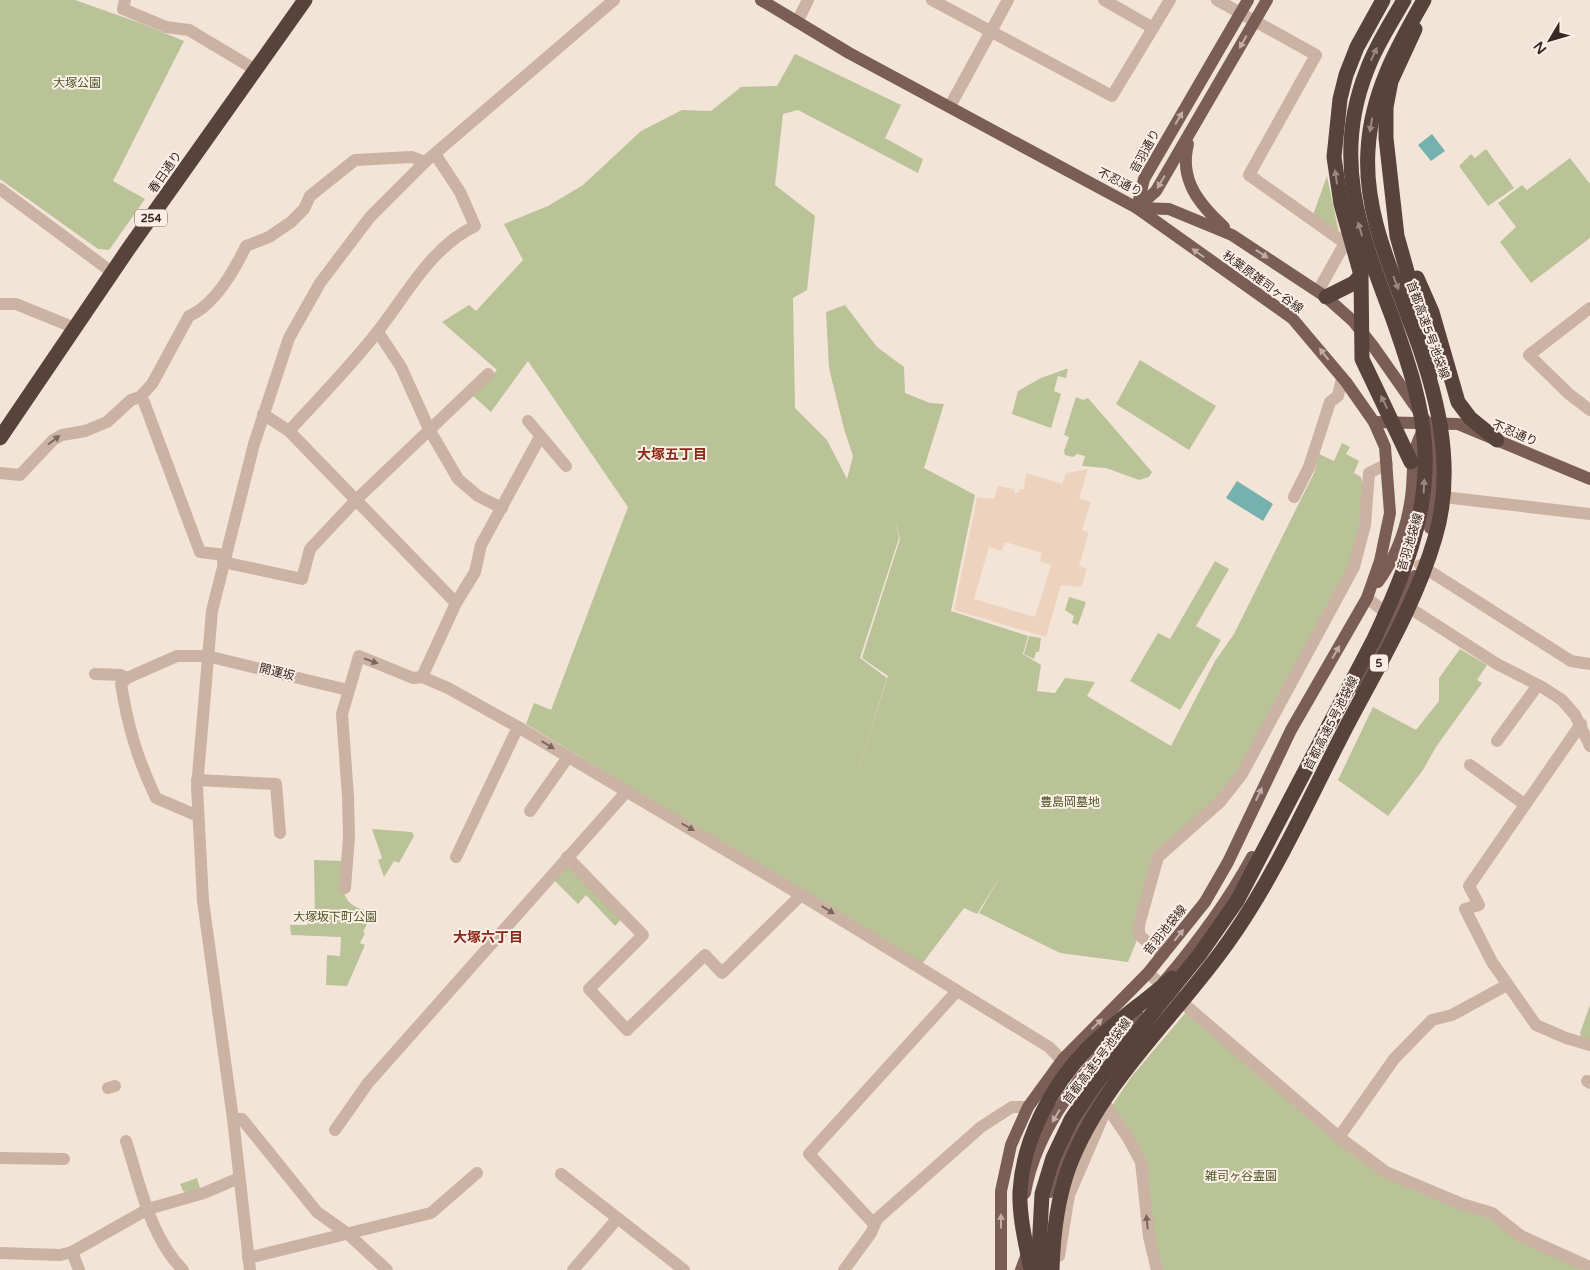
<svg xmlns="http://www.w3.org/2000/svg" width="1590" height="1270" font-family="'Varela Round','Noto Sans JP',sans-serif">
	<rect width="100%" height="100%" fill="#f3e4d8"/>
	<g fill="#b9c397" fill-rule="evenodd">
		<path d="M 0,0 L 75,0 L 140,23 L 184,41 L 113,181 L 145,199 L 109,250 L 98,249 L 0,179 Z"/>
		<path d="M 795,54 L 901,105 L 885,138 L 923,159 L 918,173 L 798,110 L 783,114 L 775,185 L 815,216 L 807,290 L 793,298 L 795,408 L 827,440 L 847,479 L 853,456 L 844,429 L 829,368 L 826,312 L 845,305 L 877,347 L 904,367 L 905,393 L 930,403 L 944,404 L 924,468 L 975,495 L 951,611 L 1028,636 L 1023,654 L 1041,665 L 1037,691 L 1055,693 L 1065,678 L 1095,682 L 1087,696 L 1171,746 L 1215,661 L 1234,634 L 1314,473 L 1319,454 L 1334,461 L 1342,443 L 1350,447 L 1346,454 L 1359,461 L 1354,473 L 1361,477 L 1365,496 L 1352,564 L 1239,768 L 1216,800 L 1154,856 L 1137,940 L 1128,962 L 1060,953 L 979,913 L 1001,875 L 977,914 L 964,908 L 922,964 L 526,724 L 534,703 L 551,710 L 628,507 L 528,361 L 491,412 L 473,396 L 497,370 L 442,322 L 469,305 L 476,311 L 523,260 L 504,224 L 548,206 L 583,185 L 641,131 L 682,110 L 711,111 L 741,87 L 777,86 ZM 895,521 L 900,539 L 862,658 L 888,676 L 847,805 L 887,678 L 860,658 L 899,538 Z"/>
		<path d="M 1486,149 L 1514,188 L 1488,206 L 1459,166 L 1471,154 L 1475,158 Z"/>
		<path d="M 1570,158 L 1590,184 L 1590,238 L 1531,283 L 1500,242 L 1516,227 L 1498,203 L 1522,185 L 1527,190 Z"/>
		<path d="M 1327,176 L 1339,233 L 1313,215 Z"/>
		<path d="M 1140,360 L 1216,406 L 1189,450 L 1116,404 Z"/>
		<path d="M 1066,369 L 1068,369 L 1066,378 L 1058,376 L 1054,391 L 1061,394 L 1051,428 L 1012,414 L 1018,391 L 1041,378 Z"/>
		<path d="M 1076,397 L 1083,400 L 1088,398 L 1152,472 L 1149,477 L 1139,480 L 1106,468 L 1082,466 L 1085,456 L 1077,454 L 1073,457 L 1065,455 L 1064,451 L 1069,437 L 1064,435 Z"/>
		<path d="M 1215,561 L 1229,569 L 1196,626 L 1221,640 L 1180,710 L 1130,681 L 1158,633 L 1170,639 Z"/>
		<path d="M 1069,597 L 1086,602 L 1078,625 L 1072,623 L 1074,616 L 1065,610 Z"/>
		<path d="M 1029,636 L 1041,638 L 1039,652 L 1036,652 L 1034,659 L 1024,654 Z"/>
		<path d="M 1460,649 L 1487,665 L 1477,680 L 1482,683 L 1436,747 L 1423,770 L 1388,816 L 1338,780 L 1373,707 L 1416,730 L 1439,701 L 1439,678 Z"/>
		<path d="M 372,829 L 412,832 L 414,836 L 399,863 L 394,861 L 384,877 L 378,860 L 382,858 Z"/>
		<path d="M 566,858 L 624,916 L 615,926 L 586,895 L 578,904 L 550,876 Z"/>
		<path d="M 314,860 L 342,861 C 343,891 339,906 373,912 L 363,932 L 365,933 L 360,943 L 365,945 L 347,986 L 326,985 L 327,955 L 340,956 L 341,937 L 291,935 L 290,925 L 307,925 L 307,915 L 315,915 Z"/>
		<path d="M 1590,1005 L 1590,1040 L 1581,1037 L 1580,1033 Z"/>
		<path d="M 1187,1011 L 1386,1172 L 1491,1217 L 1590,1270 L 1161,1270 L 1151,1231 L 1144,1160 L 1111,1107 L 1132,1076 Z"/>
		<path d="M 197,1178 L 200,1188 L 188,1193 L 183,1191 L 180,1184 Z"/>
	</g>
	<path fill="#edd3be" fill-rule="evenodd" d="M 1088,469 L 1079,498 L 1091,502 L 1082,530 L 1089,532 L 1079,566 L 1087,569 L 1081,587 L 1061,585 L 1046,637 L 954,610 L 977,497 L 994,499 L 998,486 L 1014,489 L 1015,493 L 1019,492 L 1020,489 L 1024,489 L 1026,473 L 1062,484 L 1066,473 ZM 1005,542 L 1042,553 L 1040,561 L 1051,565 L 1035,617 L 974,599 L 989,547 L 1002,551 Z"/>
	<g fill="#75b2af">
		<path d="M 1432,134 L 1445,151 L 1431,161 L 1418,145 Z"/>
		<path d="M 1237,481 L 1273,504 L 1263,521 L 1226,498 Z"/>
	</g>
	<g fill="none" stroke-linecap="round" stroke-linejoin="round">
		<g stroke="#ccb2a3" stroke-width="12">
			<path d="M 125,0 L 123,9 L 166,27 L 189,30 L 256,70"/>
			<path d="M 932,0 L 1112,96 L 1170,0"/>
			<path d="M 1104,0 L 1153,28"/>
			<path d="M 1217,0 L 1316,55 L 1249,175 L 1345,243 L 1318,291"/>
			<path d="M 797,22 L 808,0"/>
			<path d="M 950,106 L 1008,0"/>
			<path d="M 0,189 L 113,273"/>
			<path d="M 0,304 L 16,304 L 75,328"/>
			<path d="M 1590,308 L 1529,355 L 1569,394 L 1590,410"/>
			<path d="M 378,332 L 401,367 L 429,429 L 458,479 L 478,496 L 502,508"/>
			<path d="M 140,397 L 144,402 L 200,552 L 225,555"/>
			<path d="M 263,414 L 289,431 L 456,603"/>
			<path d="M 528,421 L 566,466"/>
			<path d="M 289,431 C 319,398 351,366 378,331 C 407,294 431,247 475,226 L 460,192 L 435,154"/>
			<path d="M 0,473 L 20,475 L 53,440 L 62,435 L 85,431 L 107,422 L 131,400 L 140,397 L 152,384 L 189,316 C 215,305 234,271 246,246 L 269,237 L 291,222 L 304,209 L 310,196 L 355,160 L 412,157 L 425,162"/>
			<path d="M 1435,496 L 1590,514"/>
			<path d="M 1294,497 L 1309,467 L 1330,402 L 1338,396 L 1342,378"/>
			<path d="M 223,562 L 302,579 L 310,549 L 357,499 L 488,374"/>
			<path d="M 1420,565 L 1571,661 L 1590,664"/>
			<path d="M 1367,598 L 1385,612 L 1394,613"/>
			<path d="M 1402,603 L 1497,664 L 1542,687 L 1562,700 L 1575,715 L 1590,746"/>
			<path d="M 95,674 L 121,675 L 127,678"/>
			<path d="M 422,677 L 456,603 L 475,572 L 481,545 L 540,437"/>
			<path d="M 1581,724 L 1469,886 L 1479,905 L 1465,909 L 1492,962 L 1536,1025 L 1566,1038 L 1590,1045"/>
			<path d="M 1497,741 L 1538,685"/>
			<path d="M 1470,765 L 1524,804"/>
			<path d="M 197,780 L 276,784 L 280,833"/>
			<path d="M 530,811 L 568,757"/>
			<path d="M 198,816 L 156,798 C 137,758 128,727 121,684 L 127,678 L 177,656 L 207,656 L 348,690"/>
			<path d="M 456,857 L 518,727"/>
			<path d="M 567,857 L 643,935 L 589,989 L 627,1030 L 705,955 L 722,973 L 801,895"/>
			<path d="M 345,888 L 349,837 L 348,797 L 342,714 L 359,656 L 413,678 L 422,677 L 448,688 L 518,727 L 801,895 L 1049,1047 L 1107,1107 L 1128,1138 L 1141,1162 L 1149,1237 L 1157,1270"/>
			<path d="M 1163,955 L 1139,935 L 1139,925 L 1158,857 L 1220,802 L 1242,774 L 1354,567 L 1365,525 L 1369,473 L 1387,464"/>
			<path d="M 1148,973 L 1339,1137 L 1386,1172 L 1462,1204 L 1492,1213 L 1521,1236 L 1590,1267"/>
			<path d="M 1587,1081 L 1590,1083"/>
			<path d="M 108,1088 L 115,1086"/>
			<path d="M 233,1119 L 242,1119 L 317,1212 L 348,1234 L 387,1270"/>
			<path d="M 335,1130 L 368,1083 L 627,791"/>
			<path d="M 1339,1137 L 1394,1059 L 1432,1020 L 1452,1015 L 1507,985"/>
			<path d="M 126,1141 C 140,1184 150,1237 183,1270"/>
			<path d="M 0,1158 L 64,1159"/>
			<path d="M 561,1174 L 684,1270"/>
			<path d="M 874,1224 L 809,1154 L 957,991"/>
			<path d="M 72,1252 L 79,1270"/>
			<path d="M 0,1253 L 60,1255 L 72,1252 L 148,1209 L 204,1193 L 239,1178"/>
			<path d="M 1059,1256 L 1069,1195 L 1107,1107"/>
			<path d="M 248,1258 L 431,1213 L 477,1173"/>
			<path d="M 250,1270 L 233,1119 L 203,901 L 197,787 L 212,611 L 254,444 L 289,338 L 320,283 L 370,217 L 425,162 L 614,0"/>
			<path d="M 573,1270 L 617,1219"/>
			<path d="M 844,1270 L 871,1233 L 877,1219 L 981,1127 L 1012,1107 L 1028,1107"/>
		</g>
		<g stroke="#7a5e56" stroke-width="12">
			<path d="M 761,0 L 849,53 L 1137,208 L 1292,318 L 1346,382 L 1374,422 L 1385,447 L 1390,513 L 1380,561 L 1367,598 L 1291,730 L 1228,862 L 1205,902 L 1148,973 L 1063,1059 L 1028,1107 L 1011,1145 L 1001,1191 L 1001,1270"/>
			<path d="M 1188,144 C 1179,180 1199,204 1224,227"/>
			<path d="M 1137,208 L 1169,209 L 1232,235 L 1326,297 L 1353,321 L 1373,346 L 1427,423 L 1435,450 L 1437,483 L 1430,528"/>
			<path d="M 1137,208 L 1156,191 L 1267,0"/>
			<path d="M 1137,208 L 1144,179 L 1248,0"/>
			<path d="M 1374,422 L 1458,424 L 1590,479"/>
			<path d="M 1378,582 C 1396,557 1407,527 1411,497 C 1415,467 1409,454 1425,427"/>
			<path d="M 1359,688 L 1415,576"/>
			<path d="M 1163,983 C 1197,943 1227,903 1252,857"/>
			<path d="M 1050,1192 L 1063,1157 L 1080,1119 L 1124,1060"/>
			<path d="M 1025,1193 C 1037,1122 1090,1065 1137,1013"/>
			<path d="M 1021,1270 L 1028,1251"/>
		</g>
		<g stroke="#58423c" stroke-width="15">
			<path d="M 1383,0 L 1357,47 L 1346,75 L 1340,99 L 1334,157 L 1341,204 L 1361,275 L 1362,359 L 1411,462"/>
			<path d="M 1415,29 L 1391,81 L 1386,107 L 1386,138 L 1397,236 L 1428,346 L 1432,372"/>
			<path d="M 1417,278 L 1432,312 L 1458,402 L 1470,418 L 1497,440"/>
			<path d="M 1326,297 L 1354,283 L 1361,275"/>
			<path d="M 0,438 L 129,248 L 305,0"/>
		</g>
		<g stroke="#58423c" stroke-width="15">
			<path d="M 1031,1270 C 1026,1244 1019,1217 1020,1191 C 1023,1139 1052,1085 1087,1049 C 1113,1023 1145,1002 1172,978"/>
			<path d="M 1038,1270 L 1042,1194 L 1053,1158 L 1071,1120 L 1093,1087 L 1200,954 L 1237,901 L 1374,639 C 1402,579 1428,518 1425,451 C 1423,405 1408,362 1393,319 C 1361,234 1331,160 1367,70 C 1376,45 1391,23 1404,0"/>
			<path d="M 1052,1270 C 1053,1235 1057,1200 1069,1167 C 1103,1078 1178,1015 1231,938 C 1275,875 1307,803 1342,735 C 1375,671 1415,607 1435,538 C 1457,465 1436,388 1409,319 C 1389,264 1364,210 1368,150 C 1371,94 1397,47 1424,0"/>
		</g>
	</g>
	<defs><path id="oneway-solid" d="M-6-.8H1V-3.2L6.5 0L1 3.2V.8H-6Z" transform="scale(1.25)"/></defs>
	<g fill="#c1ada5">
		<use href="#oneway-solid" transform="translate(1243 42) rotate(119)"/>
		<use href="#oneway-solid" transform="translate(1179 118) rotate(-60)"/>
		<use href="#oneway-solid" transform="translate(1161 182) rotate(121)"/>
		<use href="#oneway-solid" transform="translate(1198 253) rotate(-145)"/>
		<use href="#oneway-solid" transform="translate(1262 254) rotate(34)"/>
		<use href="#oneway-solid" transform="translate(1324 354) rotate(-128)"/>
		<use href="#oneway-solid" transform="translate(1336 652) rotate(-60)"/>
		<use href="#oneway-solid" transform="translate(1259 794) rotate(-65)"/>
		<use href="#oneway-solid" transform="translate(1179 935) rotate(-51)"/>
		<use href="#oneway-solid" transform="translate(1097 1024) rotate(-44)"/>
		<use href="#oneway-solid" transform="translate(1056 1116) rotate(121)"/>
		<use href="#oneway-solid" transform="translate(1001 1221) rotate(-90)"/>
	</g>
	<g fill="#998780">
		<use href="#oneway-solid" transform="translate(1374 54) rotate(-65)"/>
		<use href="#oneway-solid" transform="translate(1371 125) rotate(100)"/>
		<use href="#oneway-solid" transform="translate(1336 177) rotate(-98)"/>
		<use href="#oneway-solid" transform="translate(1360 229) rotate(-106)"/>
		<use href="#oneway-solid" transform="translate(1396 283) rotate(69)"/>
		<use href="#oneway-solid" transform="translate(1384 402) rotate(-116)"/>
		<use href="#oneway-solid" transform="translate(1424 486) rotate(-87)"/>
	</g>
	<g fill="#7a675e">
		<use href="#oneway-solid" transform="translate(54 440) rotate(-37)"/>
		<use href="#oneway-solid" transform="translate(371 661) rotate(20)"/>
		<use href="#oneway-solid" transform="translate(548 745) rotate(31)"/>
		<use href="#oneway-solid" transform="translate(688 827) rotate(30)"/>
		<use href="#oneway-solid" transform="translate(828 910) rotate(31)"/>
		<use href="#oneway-solid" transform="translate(1147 1222) rotate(-96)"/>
	</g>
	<g text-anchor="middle" stroke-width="4" stroke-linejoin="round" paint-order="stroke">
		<g fill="#fbeee5" stroke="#71645f" stroke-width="1">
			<rect x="135" y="209.5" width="32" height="17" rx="4"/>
			<rect x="1370" y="654.5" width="18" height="17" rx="4"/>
		</g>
		<g font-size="11" font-weight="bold" fill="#362926">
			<text x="151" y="222">254</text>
			<text x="1379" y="667">5</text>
		</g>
		<g font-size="12" fill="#4a5728" stroke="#fbeee5">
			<text x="77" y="87">大塚公園</text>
			<text x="1070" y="806">豊島岡墓地</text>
			<text x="335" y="921">大塚坂下町公園</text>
			<text x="1241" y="1180">雑司ヶ谷霊園</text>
		</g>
		<g font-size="12" fill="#362926" stroke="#fbeee5">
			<text transform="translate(1145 151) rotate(-61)" y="4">音羽通り</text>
			<text transform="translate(165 172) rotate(-55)" y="4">春日通り</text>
			<text transform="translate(1120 182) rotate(27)" y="4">不忍通り</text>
			<text transform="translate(1263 282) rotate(36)" y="4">秋葉原雑司ヶ谷線</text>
			<text transform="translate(1428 330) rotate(70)" y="4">首都高速5号池袋線</text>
			<text transform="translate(1515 433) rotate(23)" y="4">不忍通り</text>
			<text transform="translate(1410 542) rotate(-73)" y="4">音羽池袋線</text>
			<text transform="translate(277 672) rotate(14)" y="4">開運坂</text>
			<text transform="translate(1331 723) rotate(-63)" y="4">首都高速5号池袋線</text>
			<text transform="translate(1165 930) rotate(-51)" y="4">音羽池袋線</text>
			<text transform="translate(1097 1061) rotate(-53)" y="4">首都高速5号池袋線</text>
		</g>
		<g font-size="14" font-weight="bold" fill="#8c2919" stroke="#fbeee5">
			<text x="672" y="459">大塚五丁目</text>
			<text x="488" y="942">大塚六丁目</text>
		</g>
	</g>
	<g transform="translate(1550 40) rotate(232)" stroke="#fbeee5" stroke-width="4" paint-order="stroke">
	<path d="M0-4L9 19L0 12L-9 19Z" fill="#362926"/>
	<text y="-8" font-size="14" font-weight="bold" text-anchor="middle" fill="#362926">N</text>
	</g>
</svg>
